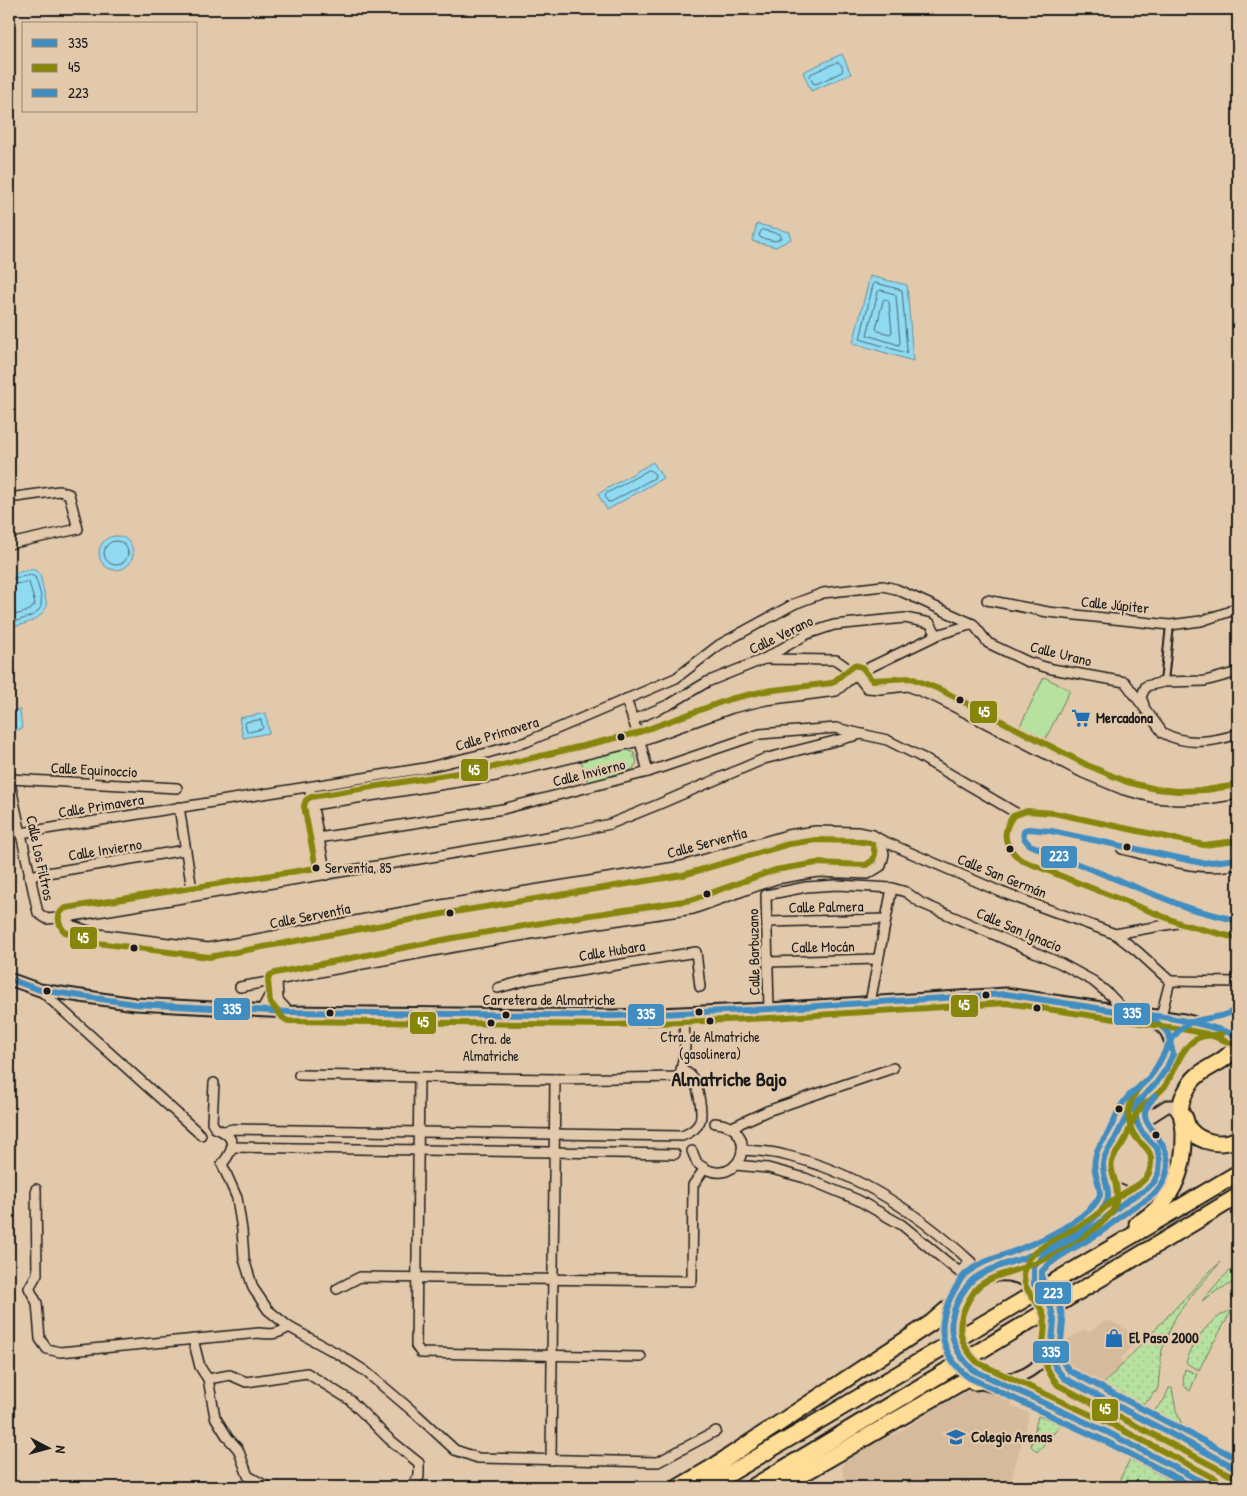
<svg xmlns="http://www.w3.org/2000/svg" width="1247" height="1496" font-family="'Patrick Hand',sans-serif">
	<defs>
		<pattern id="grass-dots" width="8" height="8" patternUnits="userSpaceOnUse" patternTransform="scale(1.25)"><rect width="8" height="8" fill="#b6e19f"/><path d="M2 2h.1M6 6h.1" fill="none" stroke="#9cc088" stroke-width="1.8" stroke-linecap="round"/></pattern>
		<pattern id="park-tufts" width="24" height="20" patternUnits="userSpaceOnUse" patternTransform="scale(1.25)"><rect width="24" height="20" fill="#b6e19f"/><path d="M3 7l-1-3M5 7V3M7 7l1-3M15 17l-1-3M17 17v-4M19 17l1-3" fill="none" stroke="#9cc088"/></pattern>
	</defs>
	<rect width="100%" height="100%" fill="#e3c9ab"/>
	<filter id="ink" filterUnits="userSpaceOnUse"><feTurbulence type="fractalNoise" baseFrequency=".02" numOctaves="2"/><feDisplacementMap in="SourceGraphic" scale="10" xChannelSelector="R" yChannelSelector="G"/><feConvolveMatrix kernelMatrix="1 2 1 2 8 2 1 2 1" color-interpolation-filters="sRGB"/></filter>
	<g filter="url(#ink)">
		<g fill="#d5ba9c">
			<path d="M 1107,1320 L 1126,1329 L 1137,1342 L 1120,1359 L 1124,1363 L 1103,1385 L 1062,1361 L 1058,1351 L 1068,1346 L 1067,1340 L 1085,1329 L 1087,1332 Z"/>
			<path d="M 978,1386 L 1012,1399 L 1011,1406 L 1029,1413 L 1025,1435 L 1018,1453 L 1010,1487 L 844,1487 L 842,1468 L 845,1455 L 878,1439 L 879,1440 L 898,1433 L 951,1399 L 957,1398 L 960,1395 Z"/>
		</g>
		<g fill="url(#grass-dots)" stroke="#697e5e">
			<path d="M 1221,1262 L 1195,1291 L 1176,1316 L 1168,1334 L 1162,1350 L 1158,1387 L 1156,1392 L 1154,1392 L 1149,1400 L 1142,1404 L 1103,1385 L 1210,1271 Z"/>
			<path d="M 1238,1264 L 1238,1280 L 1218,1290 L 1202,1301 L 1220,1280 Z"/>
			<path d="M 1232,1310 L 1214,1342 L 1213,1342 L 1199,1370 L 1189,1365 L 1186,1362 C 1194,1340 1209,1318 1232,1310 Z"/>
			<path d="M 1185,1369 L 1197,1374 L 1190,1391 C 1181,1386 1183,1378 1185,1369 Z"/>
			<path d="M 1169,1388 L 1172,1388 L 1176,1410 L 1182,1425 L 1154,1411 L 1164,1400 Z"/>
			<path d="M 1038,1416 L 1062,1424 L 1037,1452 L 1031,1446 Z"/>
			<path d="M 1130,1459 L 1183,1487 L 1116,1487 Z"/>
		</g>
		<path fill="url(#park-tufts)" stroke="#697e5e" d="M 625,749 L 634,753 L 637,762 L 632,770 L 588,783 L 581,760 Z"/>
		<path fill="#b6e19f" stroke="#697e5e" d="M 1044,677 L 1070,690 L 1044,742 L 1018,730 Z"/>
		<g fill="#90daf2" stroke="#628e9c">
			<path d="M 842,54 L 851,74 L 811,91 L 803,72 Z"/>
			<path d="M 757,224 L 790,232 L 791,239 L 776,247 L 752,241 Z"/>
			<path d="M 870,276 L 907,285 L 913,361 L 853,343 Z"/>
			<path d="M 653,462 L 663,478 L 607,510 L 598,494 Z"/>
			<circle cx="116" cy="553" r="17"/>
			<path d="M 33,569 L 40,574 L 47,606 C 38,623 26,623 9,628 L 9,574 Z"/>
			<path d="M 20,710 L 22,729 L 9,731 L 9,711 Z"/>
			<path d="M 266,713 L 269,733 L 243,738 L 239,718 Z"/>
		</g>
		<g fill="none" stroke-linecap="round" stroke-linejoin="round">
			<g stroke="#4a6872" stroke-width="1">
				<path d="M 838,62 C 841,63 844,69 842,72 L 816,84 L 813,83 L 810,76 L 811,74 Z"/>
				<path d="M 763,230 L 780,234 L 781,238 L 775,241 L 761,238 L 759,235 L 761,231 Z"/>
				<path d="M 876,283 L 902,290 L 907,350 L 906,353 L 860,339 L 873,285 Z"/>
				<path d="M 881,290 L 895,294 L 896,296 L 900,342 L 899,345 L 867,335 L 878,292 Z"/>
				<path d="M 885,299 L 889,302 L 892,332 L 890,334 L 878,331 L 876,329 L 883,301 Z"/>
				<path d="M 649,470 L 652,471 L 655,475 L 654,478 L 611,502 L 608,502 L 605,497 L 606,494 Z"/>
				<circle cx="116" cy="553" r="12"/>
				<path d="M 9,579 L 31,575 L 35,577 C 48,612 42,614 9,623"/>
				<path d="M 9,585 L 29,582 L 35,604 C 30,613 18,614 9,616"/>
				<path d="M 261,720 L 263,727 L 262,729 L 249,732 L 247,731 L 245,724 L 246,722 Z"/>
			</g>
			<g stroke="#1c1c1c" stroke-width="10">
				<path id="pedestrian" d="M 1164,682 L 1170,625"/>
			</g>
			<g stroke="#1c1c1c" stroke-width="12">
				<g id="minor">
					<path d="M 9,498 L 59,491 L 69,494 L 78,529 L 9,544"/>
					<path d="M 987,600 L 1048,612 L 1170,625 L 1201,621 L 1228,612 L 1238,606"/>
					<path d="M 764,659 L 836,660 L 856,674 L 867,688 L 880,689 L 908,686 L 937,698 L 1083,773 L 1124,790 L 1155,798 L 1178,800 L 1207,799 L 1238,794"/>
					<path d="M 626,699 L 640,741 L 648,772"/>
					<path d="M 1144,705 L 1141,697 L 1146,686 L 1164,682 L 1205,681 L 1238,672"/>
					<path d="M 633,720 L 670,704 L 707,682 L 764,659 L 807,634 L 834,625 L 905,618 L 930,623 L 937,635"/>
					<path d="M 862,734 L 764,759 L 657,805 L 610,824 L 564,834 L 437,856 L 67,917 L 70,925 L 98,934 L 208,948 L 447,904 L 682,866 L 787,835 L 816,831 L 857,832 L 873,835 L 881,840 L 1001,892 L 1115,934 L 1177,923 L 1185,916"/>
					<path d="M 9,778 L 38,913 L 47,919 L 67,917"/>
					<path d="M 10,779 L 177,788"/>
					<path d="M 309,787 L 326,875"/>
					<path d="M 313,805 L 496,776 L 640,741 L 732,708 L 766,700 L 836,691 L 856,674 L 937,635 L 973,624"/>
					<path d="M 179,807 L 193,896"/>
					<path d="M 21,833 L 425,768 L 487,753 L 526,742 L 676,678 L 719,645 L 794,604 L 823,593 L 883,586 L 896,589 L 973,624 L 988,643 L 1028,662 L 1052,669 L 1125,682 L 1163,733 C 1187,746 1213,742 1238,734"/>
					<path d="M 1114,836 L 1122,849 C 1159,858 1201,873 1238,864"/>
					<path d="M 318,838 L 503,809 L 648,772 L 760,734 L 836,728 L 887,740 L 921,757 L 1028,820"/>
					<path d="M 29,876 L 185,850"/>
					<path d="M 767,922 L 886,919"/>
					<path d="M 1115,934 L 1137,951 L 1170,981"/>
					<path d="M 768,962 L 878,959"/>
					<path d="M 277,981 L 278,1000 L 289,1012"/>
					<path d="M 1170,981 L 1238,982"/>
					<path d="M 240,987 L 454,947 L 572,927 L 693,909 L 776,879 L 818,872 L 868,874 L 881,866 L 884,854 L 881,840"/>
					<path d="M 498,988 L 531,979 L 696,952 L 700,987"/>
					<path d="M 40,990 L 201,1135"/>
					<path d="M 870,1003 L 892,888"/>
					<path d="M 769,1009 L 766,895 L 806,887 L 837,885 L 892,888 L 906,892 L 921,903 L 1060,963 L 1093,981 L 1110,995 L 1126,1012"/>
					<path d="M 261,1011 L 277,981"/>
					<path d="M 1161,1016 L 1170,981"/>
					<path d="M 299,1075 L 555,1079 L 680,1077 L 685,1047 L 684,1013"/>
					<path d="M 419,1077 L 416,1346 L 421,1353 L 641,1357"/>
					<path d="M 214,1083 L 212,1122 L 215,1128 C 237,1136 235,1149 222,1164 L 237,1198 L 242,1230 L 244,1259 L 253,1288 L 268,1310 L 289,1327 L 340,1355 L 365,1371 L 416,1414 L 455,1450 L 478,1458 L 658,1462 L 716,1431"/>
					<path d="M 732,1127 L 767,1111 L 893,1068"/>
					<path d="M 224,1131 L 233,1129 L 682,1136 C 690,1133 697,1129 700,1121 C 703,1112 698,1083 691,1076 C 689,1073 684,1071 681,1070"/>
					<path d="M 232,1147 L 675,1154"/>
					<path d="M 692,1151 L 697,1163 C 701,1166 706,1170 711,1171 C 744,1181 759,1126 715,1123"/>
					<path d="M 735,1165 L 768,1168 L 805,1178 L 858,1200 L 902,1225 L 959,1272 L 971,1262 C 918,1213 855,1171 784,1155 C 771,1151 756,1151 742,1150"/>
					<path d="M 36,1189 L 37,1274 L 29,1288 L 37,1303 L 40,1339 L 47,1349 L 60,1352 L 259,1333 C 272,1335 278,1334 289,1327"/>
					<path d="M 337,1289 L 360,1277 L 692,1281 L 693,1185 L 705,1168"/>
					<path d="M 193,1339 L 200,1367 L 208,1379 L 215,1417 L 228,1438 L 238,1449 L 248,1476 L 268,1487"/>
					<path d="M 208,1379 L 230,1375 L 246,1382 L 307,1373 L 350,1400 L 389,1439 L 419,1463 L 419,1477 L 410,1487"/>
					<path d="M 551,1460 L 555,1079"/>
				</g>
			</g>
			<g stroke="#1c1c1c" stroke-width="14">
				<g id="tertiary">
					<path d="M 1086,1231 C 1104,1220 1120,1205 1138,1194"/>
					<path d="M 984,1279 C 1002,1271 1019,1276 1035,1286"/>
					<path d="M 1035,1286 L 1033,1278 L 1034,1267 L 1042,1257 L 1052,1251"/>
					<path d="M 951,1330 C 952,1312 955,1306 964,1291 C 967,1288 967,1284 971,1282 C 991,1266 1017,1262 1040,1251 C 1057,1244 1100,1219 1107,1202 C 1110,1195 1109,1190 1108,1183"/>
					<path d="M 1051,1346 C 1053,1361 1054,1367 1064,1378 L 1238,1469"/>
					<path d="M 990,1377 C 999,1378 1008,1379 1017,1377 C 1041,1370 1056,1346 1053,1322"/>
					<path d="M 1013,1388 L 1109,1433 L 1212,1487"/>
				</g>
			</g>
			<g stroke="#1c1c1c" stroke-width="15">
				<g id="secondary">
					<path d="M 1238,850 L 1227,852 L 1204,854 L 1176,849 L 1052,822 L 1028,820 L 1019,823 L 1014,832 L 1016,843 L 1025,852 L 1185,916 L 1238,930"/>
					<path d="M 9,979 L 40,990 L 135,1004 L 289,1012 L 614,1016 L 769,1009 L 1006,994 L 1184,1020 L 1209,1026 L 1238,1036"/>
					<path d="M 1147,1018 C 1166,1025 1170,1035 1173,1054"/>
					<path d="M 1145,1094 C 1139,1102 1135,1109 1136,1119 C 1138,1140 1162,1140 1159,1168 C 1159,1174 1155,1180 1151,1185 C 1147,1189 1141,1194 1135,1194 C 1126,1194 1118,1191 1110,1186 C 1106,1182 1105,1178 1104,1173 C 1100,1158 1109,1150 1115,1138 C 1122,1127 1124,1115 1133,1105 C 1140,1096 1151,1090 1158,1081 C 1170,1065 1173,1042 1192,1032 C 1206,1023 1225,1029 1238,1018"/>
					<path d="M 1142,1132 L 1145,1120 L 1167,1106 L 1173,1106 L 1180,1115"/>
				</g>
			</g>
			<g stroke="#1c1c1c" stroke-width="19">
				<g id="motorway">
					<path d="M 1185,1118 C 1186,1121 1187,1126 1189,1129 C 1201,1144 1223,1146 1238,1139"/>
					<path d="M 1137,1224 C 1171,1203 1185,1174 1184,1134 C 1184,1118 1176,1109 1185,1093 C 1188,1087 1191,1081 1196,1077 C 1207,1066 1224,1063 1233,1050 C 1236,1046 1236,1040 1238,1036"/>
					<path d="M 974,1382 L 982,1381 L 1019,1391"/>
					<path d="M 679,1487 L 713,1467 L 931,1323 L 958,1300"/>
					<path d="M 707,1487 L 1238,1173"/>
					<path d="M 753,1487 L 1238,1196"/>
					<path d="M 780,1487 L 960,1383 L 971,1377 L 987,1377"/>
				</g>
			</g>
			<use href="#pedestrian" stroke="#e3c9ab" stroke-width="6"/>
			<use href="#minor" stroke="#e3c9ab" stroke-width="9"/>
			<use href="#tertiary" stroke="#e3c9ab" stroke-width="10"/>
			<use href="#secondary" stroke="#e3c9ab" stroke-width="11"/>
			<use href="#motorway" stroke="#ffdd96" stroke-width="15"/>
			<g stroke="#1c1c1c" stroke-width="14" stroke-linecap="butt">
				<g id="tertiary-bridge">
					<path d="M 1035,1286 C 1045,1297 1052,1307 1053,1322"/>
					<path d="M 951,1330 C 955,1349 959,1357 973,1370"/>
				</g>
			</g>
			<use href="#tertiary-bridge" stroke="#e3c9ab" stroke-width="10"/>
			<g stroke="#e3c9ab" stroke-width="10">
				<g id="bus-1">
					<path d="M 9,979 L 40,990 L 135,1004 L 289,1012 L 614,1016 L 769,1009 L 1006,994 L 1135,1014 L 1157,1022 L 1168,1033 L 1173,1054 L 1166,1069 L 1157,1082 L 1145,1094 L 1136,1109 L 1136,1118 L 1138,1125 L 1142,1132 L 1157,1148 L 1160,1160 L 1159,1172 L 1154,1182 L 1147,1189 L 1126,1201 L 1098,1224 L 1042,1257 L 1034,1267 L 1034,1284 L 1046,1298 L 1051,1308 L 1054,1321 L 1051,1352 L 1052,1360 L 1056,1368 L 1064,1378 L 1238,1469"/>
					<path d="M 1142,1014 C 1175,1018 1207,1024 1238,1036"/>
					<path d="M 1141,1098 C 1128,1110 1123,1124 1115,1139 C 1110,1147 1104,1154 1103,1163 C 1102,1179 1114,1192 1104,1207 C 1089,1228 1052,1248 1028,1256 C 1011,1263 991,1267 975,1278 C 968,1283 966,1288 961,1295 C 944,1324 950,1348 973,1370 L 1109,1433 L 1212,1487"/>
				</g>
			</g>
			<g stroke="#e3c9ab" stroke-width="10">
				<g id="bus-2">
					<path d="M 1236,938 L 1182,924 L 1021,860 C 1005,847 1000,834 1013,816 L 1027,811 L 1054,813 L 1204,845 L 1236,841"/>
					<path d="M 1231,1043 L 1207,1034 L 1182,1029 L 1006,1003 L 770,1018 L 614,1025 L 288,1021 L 283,1018 L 270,1002 L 268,980 L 270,975 L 275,973 L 453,938 L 571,918 L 691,900 L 775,870 L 817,863 L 866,865 L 873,860 L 875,854 L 873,845 L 870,843 L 856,841 L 816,840 L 789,844 L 683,875 L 448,913 L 209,957 L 97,943 L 65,932 C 58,925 55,913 66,908 L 316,868 L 304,806 L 306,800 L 311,797 L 494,767 L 637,733 L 730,699 L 765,691 L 832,683 L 854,665 L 862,667 L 872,680 L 911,678 L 941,690 L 1087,765 L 1127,782 L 1156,789 L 1178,791 L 1206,790 L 1237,785"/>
					<path d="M 1141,1085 C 1127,1102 1123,1122 1138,1140 C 1142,1144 1148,1148 1150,1154 C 1152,1160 1151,1167 1149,1173 C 1143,1185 1129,1189 1119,1196 C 1109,1203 1100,1213 1089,1220 C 1072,1231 1037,1245 1027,1262 C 1024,1266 1024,1273 1024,1277 C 1025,1296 1040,1299 1044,1317 C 1046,1326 1044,1334 1043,1343 C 1041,1360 1048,1373 1058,1385 L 1234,1477"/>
					<path d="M 1216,1479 L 1113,1425 L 978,1363 C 957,1343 955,1323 970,1298 C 973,1294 975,1289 979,1286 C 993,1275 1015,1271 1031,1265 C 1058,1255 1086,1239 1106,1219 C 1118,1207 1119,1194 1114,1178 C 1112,1171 1110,1165 1113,1159 C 1115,1153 1120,1149 1123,1143 C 1130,1132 1131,1119 1140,1109 C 1148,1101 1158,1095 1165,1086 C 1175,1072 1179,1052 1193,1041 C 1201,1035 1212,1035 1222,1034"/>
				</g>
			</g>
			<g stroke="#e3c9ab" stroke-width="10">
				<g id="bus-3">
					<path d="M 1238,859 L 1202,863 L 1051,831 L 1029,829 L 1025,830 C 1021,837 1025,840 1030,845 L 1188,908 L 1238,921"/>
					<path d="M 1155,1096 C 1152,1100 1148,1104 1146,1109 C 1137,1128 1184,1145 1162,1184 C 1155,1197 1141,1202 1129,1210 C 1118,1218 1108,1228 1096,1235 C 1078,1247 1057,1255 1042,1271 L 1042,1280 L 1053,1293 L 1060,1307 L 1063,1321 L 1060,1352 L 1064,1364 L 1070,1371 L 1238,1459"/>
					<path d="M 1194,1487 L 1105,1441 L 968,1377 C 951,1363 940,1344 943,1321 C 945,1309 949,1299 955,1289 C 957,1286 959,1282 961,1279 C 975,1261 1003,1257 1022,1248 C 1040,1241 1057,1233 1073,1222 C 1084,1215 1095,1207 1100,1195 C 1100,1180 1091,1172 1096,1154 C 1098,1145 1105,1140 1109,1131 C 1115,1120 1118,1107 1127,1098 C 1135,1089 1145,1084 1152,1074 C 1164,1058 1168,1037 1186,1025 C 1201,1016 1219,1020 1233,1011"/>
				</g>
			</g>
			<use href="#bus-1" stroke="#408dc2" stroke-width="6"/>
			<use href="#bus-2" stroke="#86860b" stroke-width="6"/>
			<use href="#bus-3" stroke="#408dc2" stroke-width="6"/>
		</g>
	</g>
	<defs>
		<g id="supermarket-bare" transform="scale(1.5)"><path d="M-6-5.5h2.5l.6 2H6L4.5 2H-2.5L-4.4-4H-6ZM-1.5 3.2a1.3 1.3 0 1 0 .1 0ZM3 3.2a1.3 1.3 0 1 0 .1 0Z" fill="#1f6fb2" stroke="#e3c9ab" stroke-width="2.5" paint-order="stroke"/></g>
		<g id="shop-bare" transform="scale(1.5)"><path d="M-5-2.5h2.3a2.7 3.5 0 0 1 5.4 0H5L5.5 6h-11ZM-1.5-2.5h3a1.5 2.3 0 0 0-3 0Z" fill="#1f6fb2" stroke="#e3c9ab" stroke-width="2.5" paint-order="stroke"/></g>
		<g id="school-bare" transform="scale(1.5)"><path d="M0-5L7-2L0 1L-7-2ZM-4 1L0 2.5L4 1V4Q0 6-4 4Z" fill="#1f6fb2" stroke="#e3c9ab" stroke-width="2.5" paint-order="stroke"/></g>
	</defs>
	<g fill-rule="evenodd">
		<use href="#supermarket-bare" x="1081" y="718"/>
		<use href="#shop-bare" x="1114" y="1338"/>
		<use href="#school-bare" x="956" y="1437"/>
	</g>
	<g fill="#1c1c1c" stroke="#e3c9ab" stroke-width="2">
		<circle cx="960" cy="700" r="4.5"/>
		<circle cx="621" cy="737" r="4.5"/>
		<circle cx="1127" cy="847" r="4.5"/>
		<circle cx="1010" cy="849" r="4.5"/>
		<circle cx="316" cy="868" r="4.5"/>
		<circle cx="707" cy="894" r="4.5"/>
		<circle cx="450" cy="913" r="4.5"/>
		<circle cx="134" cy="948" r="4.5"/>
		<circle cx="47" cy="991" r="4.5"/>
		<circle cx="986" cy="995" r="4.5"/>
		<circle cx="1037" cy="1008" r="4.5"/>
		<circle cx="699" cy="1012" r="4.5"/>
		<circle cx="330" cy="1013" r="4.5"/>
		<circle cx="506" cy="1015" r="4.5"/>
		<circle cx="710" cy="1021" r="4.5"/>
		<circle cx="491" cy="1023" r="4.5"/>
		<circle cx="1119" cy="1109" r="4.5"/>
		<circle cx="1156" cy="1135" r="4.5"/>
	</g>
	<g text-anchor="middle" stroke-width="4.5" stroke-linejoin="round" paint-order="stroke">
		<g font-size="14" fill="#1c1c1c" stroke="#e3c9ab">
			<text x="325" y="873" text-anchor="start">Serventía, 85</text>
			<text x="710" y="1042">Ctra. de Almatriche<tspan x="710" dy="17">(gasolinera)</tspan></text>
			<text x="491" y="1044">Ctra. de<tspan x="491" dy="17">Almatriche</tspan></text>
		</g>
		<g font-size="15" fill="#1c1c1c" stroke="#e3c9ab">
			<text transform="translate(1115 605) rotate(6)" y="5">Calle Júpiter</text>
			<text transform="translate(781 635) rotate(-26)" y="5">Calle Verano</text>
			<text transform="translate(1061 654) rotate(14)" y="5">Calle Urano</text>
			<text transform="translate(497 734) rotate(-17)" y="5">Calle Primavera</text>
			<text transform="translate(94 770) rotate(3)" y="5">Calle Equinoccio</text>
			<text transform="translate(589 773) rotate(-14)" y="5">Calle Invierno</text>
			<text transform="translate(101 806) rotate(-9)" y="5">Calle Primavera</text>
			<text transform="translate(707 843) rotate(-15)" y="5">Calle Serventía</text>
			<text transform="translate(105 850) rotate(-9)" y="5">Calle Invierno</text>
			<text transform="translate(40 858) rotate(78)" y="5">Calle Los Filtros</text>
			<text transform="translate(1002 876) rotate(22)" y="5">Calle San Germán</text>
			<text transform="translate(826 907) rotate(-1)" y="5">Calle Palmera</text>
			<text transform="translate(310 916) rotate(-11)" y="5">Calle Serventía</text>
			<text transform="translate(1019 930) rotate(23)" y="5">Calle San Ignacio</text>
			<text transform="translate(823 947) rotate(-1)" y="5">Calle Mocán</text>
			<text transform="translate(612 951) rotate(-9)" y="5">Calle Hubara</text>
			<text transform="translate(754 952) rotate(-91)" y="5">Calle Barbuzano</text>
			<text x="549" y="1005">Carretera de Almatriche</text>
		</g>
		<g font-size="15" font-weight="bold" fill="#1c1c1c" stroke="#e3c9ab" text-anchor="start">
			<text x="1096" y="723">Mercadona</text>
			<text x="1129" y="1343">El Paso 2000</text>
			<text x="971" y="1442">Colegio Arenas</text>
		</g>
		<g font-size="20" font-weight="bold" fill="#1c1c1c" stroke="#e3c9ab">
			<text x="729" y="1086">Almatriche Bajo</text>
		</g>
	</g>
	<g stroke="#e3c9ab" stroke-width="2">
		<rect x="969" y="700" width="29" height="24" rx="5" fill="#86860b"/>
		<rect x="460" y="758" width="29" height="24" rx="5" fill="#86860b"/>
		<rect x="1040" y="845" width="38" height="24" rx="5" fill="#408dc2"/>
		<rect x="69" y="926" width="29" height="24" rx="5" fill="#86860b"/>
		<rect x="950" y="994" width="29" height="24" rx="5" fill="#86860b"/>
		<rect x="213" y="997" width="38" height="24" rx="5" fill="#408dc2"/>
		<rect x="1113" y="1002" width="38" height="24" rx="5" fill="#408dc2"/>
		<rect x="627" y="1003" width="38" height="24" rx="5" fill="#408dc2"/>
		<rect x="409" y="1011" width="28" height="24" rx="5" fill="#86860b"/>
		<rect x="1034" y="1281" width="38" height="24" rx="5" fill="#408dc2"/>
		<rect x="1032" y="1340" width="38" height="24" rx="5" fill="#408dc2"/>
		<rect x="1091" y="1398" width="28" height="24" rx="5" fill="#86860b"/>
	</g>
	<g font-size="14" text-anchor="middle" font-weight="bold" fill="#fff">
		<text x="984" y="717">45</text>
		<text x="474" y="775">45</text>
		<text x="1059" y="861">223</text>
		<text x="83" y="943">45</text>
		<text x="964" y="1010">45</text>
		<text x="232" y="1014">335</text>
		<text x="1132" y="1018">335</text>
		<text x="646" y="1019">335</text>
		<text x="423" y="1027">45</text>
		<text x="1053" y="1298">223</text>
		<text x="1051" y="1357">335</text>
		<text x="1105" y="1414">45</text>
	</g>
	<rect width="1247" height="1496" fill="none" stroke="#e3c9ab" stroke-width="30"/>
	<rect x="15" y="15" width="1217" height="1466" fill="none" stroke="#1c1c1c" stroke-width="2" filter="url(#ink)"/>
	<rect x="22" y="22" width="175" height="90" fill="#e3c9ab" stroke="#938472"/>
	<rect x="32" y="39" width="25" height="8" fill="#408dc2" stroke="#938472"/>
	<text x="68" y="48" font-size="15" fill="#1c1c1c">335</text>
	<rect x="32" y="64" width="25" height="8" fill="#86860b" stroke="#938472"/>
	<text x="68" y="72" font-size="15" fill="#1c1c1c">45</text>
	<rect x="32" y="89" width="25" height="8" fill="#408dc2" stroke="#938472"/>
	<text x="68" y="98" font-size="15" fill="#1c1c1c">223</text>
	<g transform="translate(48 1448) rotate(96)" stroke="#e3c9ab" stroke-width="4" paint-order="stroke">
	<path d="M0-4L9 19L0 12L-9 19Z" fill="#1c1c1c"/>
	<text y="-8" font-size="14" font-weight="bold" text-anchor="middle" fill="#1c1c1c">N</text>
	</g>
</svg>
